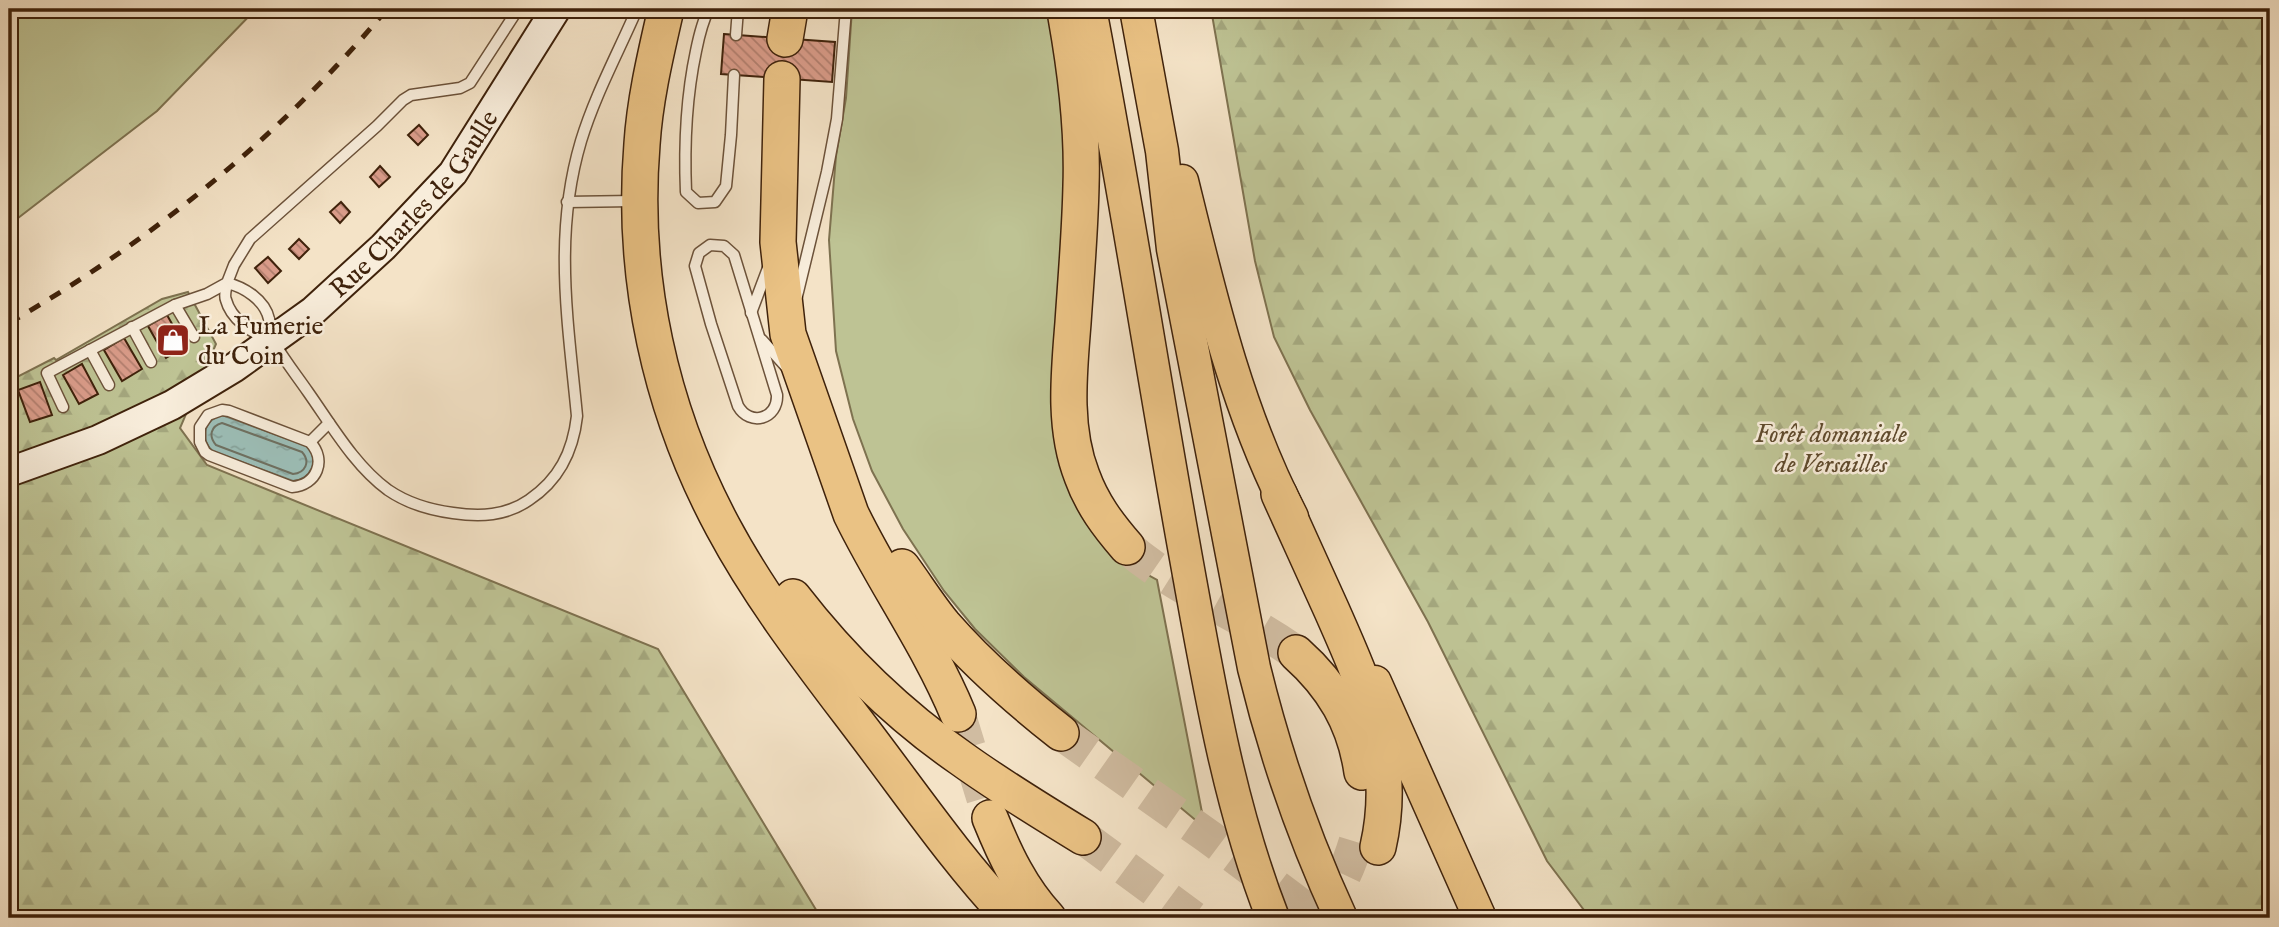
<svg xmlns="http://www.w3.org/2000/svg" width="2279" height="927" font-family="'IM FELL English',serif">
	<defs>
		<pattern id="forest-firs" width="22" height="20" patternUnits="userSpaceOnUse" patternTransform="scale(1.75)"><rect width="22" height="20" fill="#bec394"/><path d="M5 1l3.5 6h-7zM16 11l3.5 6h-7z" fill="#a4a77e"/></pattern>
		<pattern id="water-ripples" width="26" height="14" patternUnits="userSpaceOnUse" patternTransform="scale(1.75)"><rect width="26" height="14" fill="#9cbeb7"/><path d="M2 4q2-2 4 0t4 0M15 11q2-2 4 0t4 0" fill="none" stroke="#87a39c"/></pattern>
		<pattern id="building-back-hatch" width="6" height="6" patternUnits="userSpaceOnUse" patternTransform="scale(1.75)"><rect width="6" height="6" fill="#da9c8a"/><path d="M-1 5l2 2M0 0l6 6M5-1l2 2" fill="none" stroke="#b27f6f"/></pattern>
	</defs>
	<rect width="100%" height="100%" fill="#f4e3c7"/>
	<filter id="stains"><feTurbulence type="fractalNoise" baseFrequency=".00286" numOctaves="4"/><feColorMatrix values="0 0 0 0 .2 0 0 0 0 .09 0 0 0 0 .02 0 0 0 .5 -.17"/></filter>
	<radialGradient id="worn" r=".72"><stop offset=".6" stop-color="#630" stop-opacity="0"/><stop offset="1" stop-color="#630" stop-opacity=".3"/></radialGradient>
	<g fill="#bec394" stroke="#7e7250" stroke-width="2">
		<path d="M 9,9 L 256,9 L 157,111 L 9,225 Z"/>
		<path d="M 852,9 L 1054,9 L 1067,133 L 1054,387 L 1106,540 L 1130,565 L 1157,580 L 1205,828 L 1024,677 L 975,629 L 944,591 L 903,529 L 872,471 L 853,419 L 836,351 L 829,240 L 836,156 L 846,98 Z"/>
	</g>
	<g fill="url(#forest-firs)" stroke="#7e7250" stroke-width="2">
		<path d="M 1211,9 L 2270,9 L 2270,918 L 1590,918 L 1547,861 L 1428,622 L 1310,410 L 1274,337 L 1255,261 Z"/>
		<path d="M 188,292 L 216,344 L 180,428 L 207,465 L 658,649 L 821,918 L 9,918 L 9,381 L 54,358 L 56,360 L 162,299 Z"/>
	</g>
	<path fill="url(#water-ripples)" stroke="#778072" stroke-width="2" d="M 222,415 L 307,446 C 320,461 312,479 293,481 L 212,451 C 199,437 204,420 222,415 Z"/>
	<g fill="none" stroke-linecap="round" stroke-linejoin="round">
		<path stroke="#6e7061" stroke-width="2" d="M 222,423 L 302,452 C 311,462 305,473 293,474 L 216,445 C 208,436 211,426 222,423 Z"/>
	</g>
	<g fill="url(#building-back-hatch)" stroke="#3f220b" stroke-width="2">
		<path d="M 724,34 L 835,42 L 832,82 L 721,74 Z"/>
		<path d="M 419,125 L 428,135 L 418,145 L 408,135 Z"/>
		<path d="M 380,166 L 390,177 L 379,187 L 370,177 Z"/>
		<path d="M 341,202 L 350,212 L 340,223 L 330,212 Z"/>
		<path d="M 299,239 L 309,249 L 299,259 L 289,249 Z"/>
		<path d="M 268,257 L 281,271 L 268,283 L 255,268 Z"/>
		<path d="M 167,315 L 185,347 L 166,358 L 148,326 Z"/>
		<path d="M 124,338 L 142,369 L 122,381 L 104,350 Z"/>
		<path d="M 82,364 L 98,394 L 79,404 L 63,375 Z"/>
		<path d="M 40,382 L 52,415 L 30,422 L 18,390 Z"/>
	</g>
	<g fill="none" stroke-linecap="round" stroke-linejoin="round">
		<g stroke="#d0bca1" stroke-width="35" stroke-dasharray="35 18" stroke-linecap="butt">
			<path d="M 1127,547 C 1178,591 1242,614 1296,653"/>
			<path d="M 958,714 L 990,818"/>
			<path d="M 1061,733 L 1209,837 L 1317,918"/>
			<path d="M 1083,837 L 1193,918"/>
			<path d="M 1314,918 C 1339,891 1349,867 1359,832"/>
		</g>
		<g stroke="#6c523a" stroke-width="13">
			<g id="service">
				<path d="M 709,9 C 702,22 699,36 696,51 C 686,98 684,144 686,192 L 698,203 L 715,202 L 726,186 L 731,135 L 734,75"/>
				<path d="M 736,35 L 738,9"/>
				<path d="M 567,202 L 633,201"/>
				<path d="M 710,245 L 724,246 L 734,255 L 777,395 C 778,419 750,427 738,406 L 711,324 L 695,266 L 699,253 Z"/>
				<path d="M 797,296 L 827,172 L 837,119 L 846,9"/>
				<path d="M 175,305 L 194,337"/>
				<path d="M 751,313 L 768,268"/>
				<path d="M 132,327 L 151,362"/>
				<path d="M 267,339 C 251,332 231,319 226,300 C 224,296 226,288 227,283 C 244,287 265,300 269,319 C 271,327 270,337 275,344 C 285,361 297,376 308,392 C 332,426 355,466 388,490 C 407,503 430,510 453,513 C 480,517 506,516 529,500 C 559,480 573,452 577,416 C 568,321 553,235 581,141 C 595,95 618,53 637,9"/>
				<path d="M 762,340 L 787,368"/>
				<path d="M 90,350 L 109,385"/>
				<path d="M 63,407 L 47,373 L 175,305 L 207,294 L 227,283 L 234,265 L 250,239 L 377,126 L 403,100 L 411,95 L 460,88 L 470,83 L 518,9"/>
				<path d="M 222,410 L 229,411 L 310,442 C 327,460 317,485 292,487 L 209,455 L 205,452 L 200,442 L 200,427 L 208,415 Z"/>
				<path d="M 310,442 L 329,423"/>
			</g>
		</g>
		<g stroke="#3f220b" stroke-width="32">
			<g id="secondary">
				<path id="s1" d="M 9,472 L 98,440 L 172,405 L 235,367 L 313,311 L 383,247 L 453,173 L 556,9"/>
			</g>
		</g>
		<g stroke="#3f220b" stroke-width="35">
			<g id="trunk">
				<path d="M 1090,9 C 1125,191 1153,375 1186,558 C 1208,679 1228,803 1273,918"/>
				<path d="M 1136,9 L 1162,151 L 1173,249 L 1254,668 C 1275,754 1304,838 1341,918"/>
				<path d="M 1182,181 C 1210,295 1237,412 1292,517"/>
				<path d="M 1375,682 L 1480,918"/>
			</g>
		</g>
		<g stroke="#3f220b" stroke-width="38">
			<g id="motorway">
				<path d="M 666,9 C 656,53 645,98 642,144 C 631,277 660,410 723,527 C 762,600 814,666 864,732 C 912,795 957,861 1011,918"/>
				<path d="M 1078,9 L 1066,17 C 1076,73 1083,128 1081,186 C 1080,232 1076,278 1073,323 C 1069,373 1063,428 1082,476 C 1092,504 1108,525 1127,547"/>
				<path d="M 785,39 L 790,9"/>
				<path d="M 782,79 L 778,242 L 788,334 L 851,514 C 884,582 929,644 958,714"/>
				<path d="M 1279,494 C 1297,533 1314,572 1332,611 C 1367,690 1398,760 1378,847"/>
				<path d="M 902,567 C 916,586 929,607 944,625 C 979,665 1019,700 1061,733"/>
				<path d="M 793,597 C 841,659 897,714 962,759 C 1001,787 1042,812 1083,837"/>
				<path d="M 1296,653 C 1333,686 1355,723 1362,772"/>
				<path d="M 990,818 C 1005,855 1021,889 1048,918"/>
			</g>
		</g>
		<use href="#service" stroke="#f8eddb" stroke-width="10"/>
		<use href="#secondary" stroke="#f8eddb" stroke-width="28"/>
		<use href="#trunk" stroke="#eac284" stroke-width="32"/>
		<use href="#motorway" stroke="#eac284" stroke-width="35"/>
		<path stroke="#3f220b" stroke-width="5" stroke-dasharray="12 12" stroke-linecap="butt" d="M 9,323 C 150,242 282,135 387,9"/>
	</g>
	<defs>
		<g id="shop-square" transform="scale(1.75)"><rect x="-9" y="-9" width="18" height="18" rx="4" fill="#8f2418" stroke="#f8eddb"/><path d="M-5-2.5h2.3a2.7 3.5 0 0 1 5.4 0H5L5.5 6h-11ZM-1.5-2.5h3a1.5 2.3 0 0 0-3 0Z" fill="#fff"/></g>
	</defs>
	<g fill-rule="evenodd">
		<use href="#shop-square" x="173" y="340"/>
	</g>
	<g text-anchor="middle" stroke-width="5" stroke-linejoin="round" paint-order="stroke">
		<g font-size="26" fill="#3f220b" stroke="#f8eddb">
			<text dy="9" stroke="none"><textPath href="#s1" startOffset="494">Rue Charles de Gaulle</textPath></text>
		</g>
		<g font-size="26" fill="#3f220b" stroke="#f8eddb" text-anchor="start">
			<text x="198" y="334">La Fumerie<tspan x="198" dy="30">du Coin</tspan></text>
		</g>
		<g font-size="26" font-style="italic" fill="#5f4a2d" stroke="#f8eddb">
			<text x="1831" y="442">Forêt domaniale<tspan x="1831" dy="30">de Versailles</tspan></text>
		</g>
	</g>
	<rect width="2279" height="927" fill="none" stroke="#f4e3c7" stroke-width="35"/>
	<rect x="10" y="10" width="2258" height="906" fill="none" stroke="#3f220b" stroke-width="3.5"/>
	<rect x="18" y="18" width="2244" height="892" fill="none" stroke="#3f220b" stroke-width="2"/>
	<rect width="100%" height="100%" filter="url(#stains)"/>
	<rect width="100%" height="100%" fill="url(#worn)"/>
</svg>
